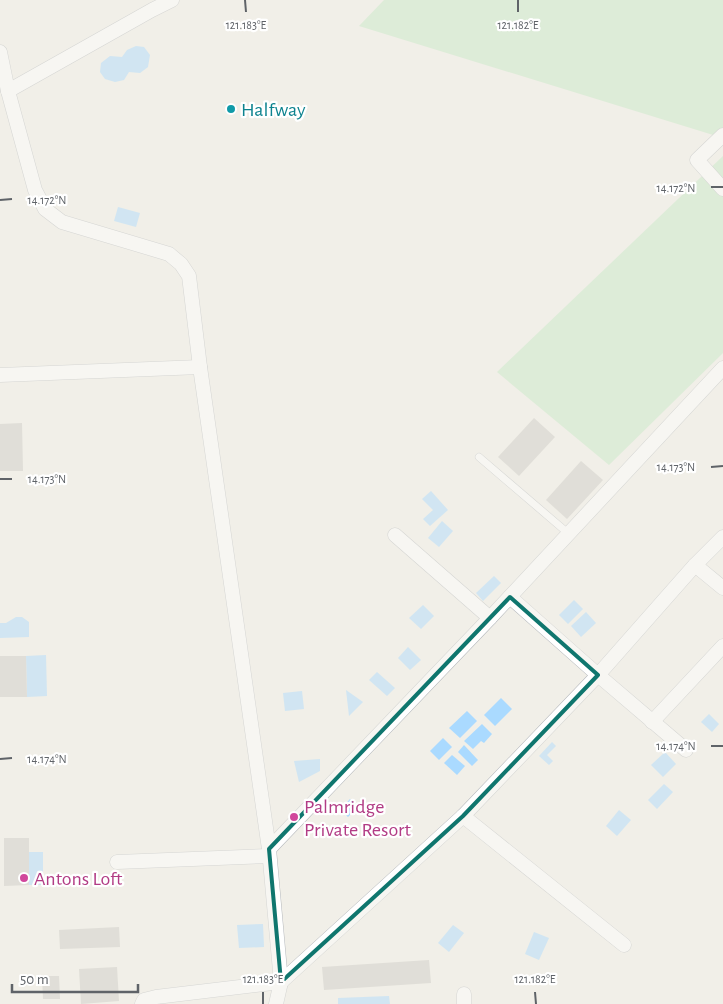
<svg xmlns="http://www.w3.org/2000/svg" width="723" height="1004" font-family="'Alegreya Sans',sans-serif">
	<rect width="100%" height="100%" fill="#f1efe8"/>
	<g fill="#c5e8c5">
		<path d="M 384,0 L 723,0 L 723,138 L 359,26 Z"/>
		<path d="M 723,156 L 723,353 L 609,465 L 497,372 Z"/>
	</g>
	<g fill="#aadaff">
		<path d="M 136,46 L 144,47 L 150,55 L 148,67 L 140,73 L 129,72 L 124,80 L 115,82 L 105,79 L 100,72 L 101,63 L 110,56 L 122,57 L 127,50 Z"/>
		<path d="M 118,207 L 140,213 L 136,227 L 114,221 Z"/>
		<path d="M 431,491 L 448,510 L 430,526 L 423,519 L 433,510 L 422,499 Z"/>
		<path d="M 442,521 L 453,531 L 439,547 L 428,538 Z"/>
		<path d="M 494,576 L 501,583 L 483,601 L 476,593 Z"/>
		<path d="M 574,600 L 583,609 L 568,624 L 559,615 Z"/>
		<path d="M 423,605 L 434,616 L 421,629 L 409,618 Z"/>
		<path d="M 586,612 L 596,623 L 581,637 L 571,626 Z"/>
		<path d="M 16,617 L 22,617 L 29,622 L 29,637 L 0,638 L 0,623 L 6,623 Z"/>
		<path d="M 408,647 L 421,660 L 410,670 L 398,658 Z"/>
		<path d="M 46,655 L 47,696 L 27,697 L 26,656 Z"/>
		<path d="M 377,672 L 395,688 L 387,696 L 369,680 Z"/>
		<path d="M 346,690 L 363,702 L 349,716 Z"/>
		<path d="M 302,691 L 304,709 L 285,711 L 283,693 Z"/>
		<path d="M 501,698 L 512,709 L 495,726 L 484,715 Z"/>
		<path d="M 467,711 L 477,721 L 460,738 L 449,728 Z"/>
		<path d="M 709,714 L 719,724 L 712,732 L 701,722 Z"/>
		<path d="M 482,724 L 492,734 L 484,743 L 481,741 L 473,749 L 464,741 Z"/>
		<path d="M 443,738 L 452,747 L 439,760 L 430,751 Z"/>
		<path d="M 552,742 L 556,746 L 547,755 L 553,761 L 549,765 L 539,756 Z"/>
		<path d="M 464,745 L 478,760 L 472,766 L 458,752 Z"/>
		<path d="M 665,752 L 676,764 L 663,777 L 651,765 Z"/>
		<path d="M 452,755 L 465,766 L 457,775 L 444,763 Z"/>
		<path d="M 320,759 L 320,771 L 299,782 L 294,761 Z"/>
		<path d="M 664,784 L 673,792 L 657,809 L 648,800 Z"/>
		<path d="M 350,799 L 358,807 L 348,817 L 340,810 Z"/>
		<path d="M 619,810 L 631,820 L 617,836 L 606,826 Z"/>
		<rect x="29" y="852" width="14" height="33"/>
		<path d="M 263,924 L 264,947 L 239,948 L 237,925 Z"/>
		<path d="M 453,925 L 464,933 L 449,952 L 438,943 Z"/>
		<path d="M 534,932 L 549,938 L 539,960 L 525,954 Z"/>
		<path d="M 389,996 L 390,1004 L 338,1004 L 338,998 Z"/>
	</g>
	<g fill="#cccac5">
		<path d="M 534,418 L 555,437 L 519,476 L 498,457 Z"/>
		<path d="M 22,423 L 23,471 L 0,471 L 0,424 Z"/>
		<path d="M 581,461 L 603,480 L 567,519 L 546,500 Z"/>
		<path d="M 0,656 L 26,656 L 27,697 L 0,697 Z"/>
		<path d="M 4,838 L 29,838 L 29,885 L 4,886 Z"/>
		<path d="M 119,927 L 120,947 L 60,949 L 59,930 Z"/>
		<path d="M 429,960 L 431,983 L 324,990 L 322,967 Z"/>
		<path d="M 117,967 L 119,1001 L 81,1004 L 79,969 Z"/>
		<path d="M 42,976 L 59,976 L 60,999 L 43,999 Z"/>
	</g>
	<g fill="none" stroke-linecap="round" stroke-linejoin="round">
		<g stroke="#b5b8bc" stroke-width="8">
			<path id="lane" d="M 479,457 L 569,534"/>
		</g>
		<g stroke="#b5b8bc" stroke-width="15">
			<g id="street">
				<path d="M 0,52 L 8,91 L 35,190 L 45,209 L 62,222 L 169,254 L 181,264 L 189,276 L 200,367 L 269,849 L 281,982 L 276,1004"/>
				<path d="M 8,91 L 152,10 L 172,0"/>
				<path d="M 723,135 L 697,160 L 723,189"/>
				<path d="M 0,375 L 200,367"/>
				<path d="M 395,535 L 490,618"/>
				<path d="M 695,565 L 723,588"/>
				<path d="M 510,597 L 598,675 L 686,750"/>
				<path d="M 652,722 L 723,646"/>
				<path d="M 463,816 L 624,945"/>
				<path d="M 269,849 L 490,618 L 723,368"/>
				<path d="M 117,862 L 269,856"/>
				<path d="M 142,1004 L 144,1000 L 156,997 L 281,982 L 463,816 L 598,675 L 695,565 L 723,537"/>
				<path d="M 464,1004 L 464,994"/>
			</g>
		</g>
		<use href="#lane" stroke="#fff" stroke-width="7"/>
		<use href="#street" stroke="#fff" stroke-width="14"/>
	</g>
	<path d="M0 0H723V1004H0ZM 510,597 L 598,675 L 463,816 L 281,982 L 269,849 Z" fill="#f1efe8" fill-opacity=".55" fill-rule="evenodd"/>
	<path fill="none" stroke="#0f766e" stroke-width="4" stroke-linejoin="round" d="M 510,597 L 598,675 L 463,816 L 281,982 L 269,849 Z"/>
	<path fill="none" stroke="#5f6368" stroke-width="2" d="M 245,0 L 246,12M 518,0 L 518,12M 711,187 L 723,187M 0,200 L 12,199M 711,467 L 723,466M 0,479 L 12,479M 711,746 L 723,746M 0,759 L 12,758M 263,992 L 263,1004M 535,992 L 536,1004"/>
	<circle fill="#0f9aa8" stroke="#fff" stroke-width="2" cx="231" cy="109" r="5"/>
	<g fill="#d1479c" stroke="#fff" stroke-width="2">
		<circle cx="294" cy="817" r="5"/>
		<circle cx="24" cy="878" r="5"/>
	</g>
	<g text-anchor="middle" stroke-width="4.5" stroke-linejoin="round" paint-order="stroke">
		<g font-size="20" fill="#0d838f" stroke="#fff" text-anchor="start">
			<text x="241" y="116">Halfway</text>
		</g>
		<g font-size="20" fill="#b23c85" stroke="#fff" text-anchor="start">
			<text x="304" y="813">Palmridge<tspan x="304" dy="23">Private Resort</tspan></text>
			<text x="34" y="885">Antons Loft</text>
		</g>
	</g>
	<g font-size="12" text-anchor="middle" fill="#5f6368" stroke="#fff" stroke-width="4.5" stroke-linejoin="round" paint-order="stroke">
		<text x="246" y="29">121.183°E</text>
		<text x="518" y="29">121.182°E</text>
		<text x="676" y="192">14.172°N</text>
		<text x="47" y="204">14.172°N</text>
		<text x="676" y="471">14.173°N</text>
		<text x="47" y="483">14.173°N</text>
		<text x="676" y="750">14.174°N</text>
		<text x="47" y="763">14.174°N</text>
		<text x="263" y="983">121.183°E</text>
		<text x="535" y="983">121.182°E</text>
	</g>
	<path d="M12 984v8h126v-8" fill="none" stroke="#5f6368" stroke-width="2.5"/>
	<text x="20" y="984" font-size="15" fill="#5f6368" stroke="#ffffff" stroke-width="4" paint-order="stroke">50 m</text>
</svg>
